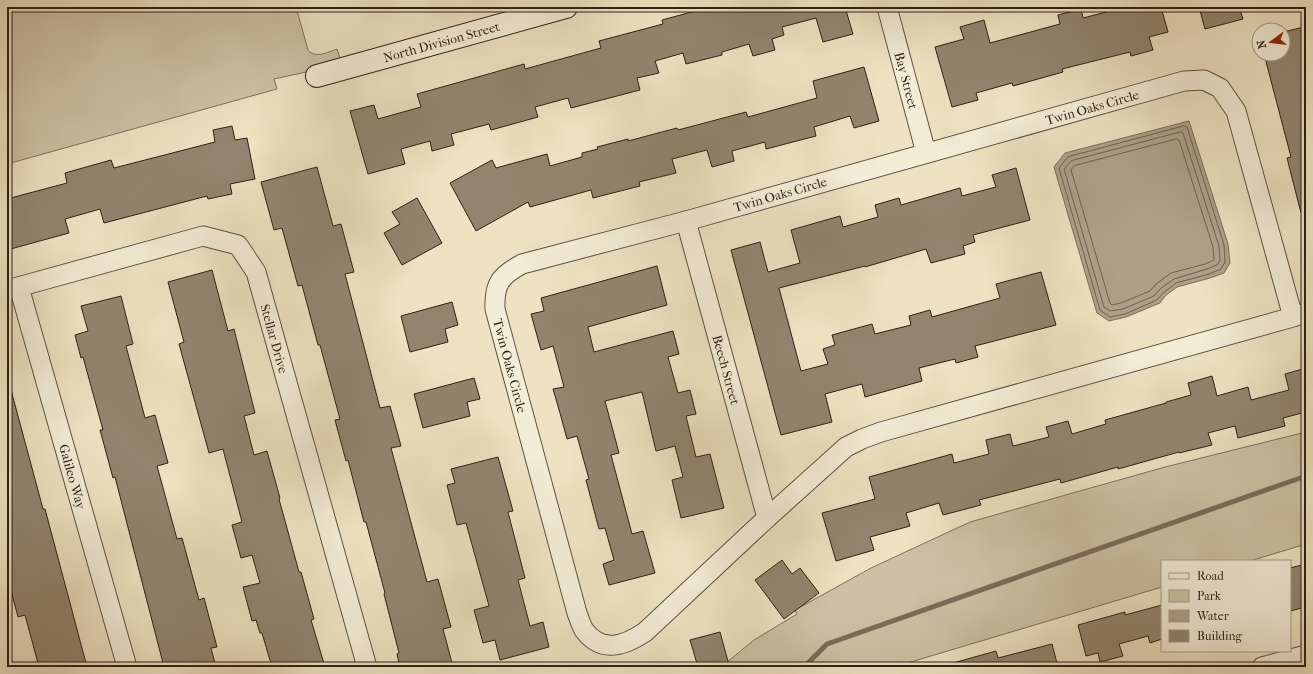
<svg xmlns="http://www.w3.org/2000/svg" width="1313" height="674" font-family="'IM FELL French Canon',serif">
	<rect width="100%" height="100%" fill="#ede2c2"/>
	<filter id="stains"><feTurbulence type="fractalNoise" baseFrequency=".005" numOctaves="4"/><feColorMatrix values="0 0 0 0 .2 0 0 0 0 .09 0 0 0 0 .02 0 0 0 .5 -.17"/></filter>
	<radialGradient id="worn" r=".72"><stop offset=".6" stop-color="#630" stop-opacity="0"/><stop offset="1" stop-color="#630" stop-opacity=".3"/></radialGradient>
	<g fill="#ccc1a5" stroke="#7c715e">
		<path d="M 7,7 L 296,7 L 308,50 C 315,59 328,52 337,49 L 341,61 L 306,71 L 306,72 L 274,79 L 277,89 L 7,164 Z"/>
		<path d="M 1306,432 L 1306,544 L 1250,561 L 1162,561 L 1162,587 L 894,667 L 721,667 L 754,640 L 797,614 L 795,610 L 871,568 L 970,522 L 1165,467 Z"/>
	</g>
	<path fill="#aca088" stroke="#796d5a" d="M 1189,121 L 1228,244 L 1230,263 L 1224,273 L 1210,278 L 1177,287 L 1165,296 L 1160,303 L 1126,317 L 1109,321 L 1097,313 L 1054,167 L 1065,153 Z"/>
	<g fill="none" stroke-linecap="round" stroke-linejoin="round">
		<g stroke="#6c604f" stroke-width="1">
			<path d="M 1184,126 L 1187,127 L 1224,245 L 1225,262 L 1221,269 L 1209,274 L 1176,283 L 1163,293 L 1157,300 L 1125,314 L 1110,317 L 1100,310 L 1059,168 L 1068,157 Z"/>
			<path d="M 1181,132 L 1183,133 L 1219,246 L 1220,260 L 1217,265 L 1207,269 L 1174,279 L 1160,289 L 1154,296 L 1123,309 L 1110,311 L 1104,307 L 1064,169 L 1071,161 Z"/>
			<path d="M 1177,139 L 1179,140 L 1213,247 L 1214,260 L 1205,264 L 1171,273 L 1156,284 L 1150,291 L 1121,303 L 1112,305 L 1110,303 L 1071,170 L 1074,166 Z"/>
		</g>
		<path stroke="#796d5a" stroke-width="5" d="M 804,667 L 827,644 L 1306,476"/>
	</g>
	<g fill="#91856f" stroke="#2d2116">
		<path d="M 710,7 L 845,7 L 853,34 L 823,42 L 816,18 L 782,27 L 784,35 L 772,39 L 775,50 L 753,56 L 749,44 L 722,52 L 722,55 L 686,64 L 683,53 L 655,61 L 659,73 L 637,78 L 640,90 L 571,108 L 568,98 L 535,107 L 538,117 L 491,130 L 489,124 L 451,134 L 454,145 L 432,151 L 430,141 L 401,149 L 405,164 L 368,174 L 350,111 L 374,105 L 378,119 L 421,107 L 417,94 L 524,64 L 525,69 L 601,48 L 599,41 L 663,24 L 662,20 Z"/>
		<path d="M 1118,7 L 1161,7 L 1168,32 L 1149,37 L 1153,50 L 1131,56 L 1130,52 L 1062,69 L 1063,72 L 1013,86 L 1012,83 L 976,93 L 978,100 L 952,107 L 935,47 L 964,39 L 960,27 L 984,20 L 990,43 L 1060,24 L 1058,15 L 1081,9 L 1083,18 L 1118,9 Z"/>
		<path d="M 1199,7 L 1239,7 L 1243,19 L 1205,29 Z"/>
		<path d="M 1304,27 L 1306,35 L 1306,213 L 1301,213 L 1287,158 L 1291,157 L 1264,54 L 1283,54 L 1283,32 Z"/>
		<path d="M 864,67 L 879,121 L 854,128 L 850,116 L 814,127 L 816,136 L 766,149 L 765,142 L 732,151 L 734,161 L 712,167 L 707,150 L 672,159 L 676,173 L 639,182 L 640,186 L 593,198 L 591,190 L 530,207 L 528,202 L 476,231 L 450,183 L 492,160 L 496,168 L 547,154 L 550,166 L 582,157 L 582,153 L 598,149 L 597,147 L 628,139 L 628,141 L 677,128 L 678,130 L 746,112 L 748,117 L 817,98 L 813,81 Z"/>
		<path d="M 232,126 L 235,140 L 247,138 L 255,179 L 230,184 L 232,194 L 208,199 L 207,196 L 104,223 L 100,209 L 65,219 L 69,233 L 7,250 L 7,199 L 67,183 L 65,173 L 111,160 L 114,168 L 215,142 L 213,130 Z"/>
		<path d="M 317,167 L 333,226 L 341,224 L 354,272 L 345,274 L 380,408 L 390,406 L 401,446 L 391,448 L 427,582 L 438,579 L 451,627 L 443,629 L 453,667 L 400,667 L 397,654 L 399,653 L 384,594 L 385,593 L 366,522 L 364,522 L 348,460 L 346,461 L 335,420 L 340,419 L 320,345 L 318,345 L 302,285 L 298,286 L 282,228 L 274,230 L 261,182 Z"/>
		<path d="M 1016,168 L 1030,220 L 973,235 L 975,242 L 963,246 L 965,254 L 931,263 L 926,249 L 865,267 L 865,266 L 779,288 L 801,371 L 828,364 L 823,349 L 835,345 L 832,335 L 872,324 L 875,334 L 911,325 L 909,316 L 930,310 L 932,317 L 1000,298 L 996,284 L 1041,272 L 1056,325 L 975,346 L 978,357 L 956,363 L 955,359 L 919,368 L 922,381 L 865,397 L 862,384 L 825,394 L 832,422 L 781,435 L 731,250 L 760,242 L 768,272 L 800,263 L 791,230 L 840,216 L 843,227 L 878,217 L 875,205 L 899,198 L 901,205 L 960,188 L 962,196 L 996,187 L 992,175 Z"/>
		<path d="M 417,198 L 442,243 L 402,265 L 384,233 L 400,224 L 392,212 Z"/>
		<path d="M 657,266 L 667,305 L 588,327 L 594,352 L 673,331 L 679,354 L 668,357 L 678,393 L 690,390 L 696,414 L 686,416 L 696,457 L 710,454 L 724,508 L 681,518 L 672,480 L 683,477 L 675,446 L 656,451 L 642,392 L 605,401 L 619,453 L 611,455 L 632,534 L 643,531 L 655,573 L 609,585 L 603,564 L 614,560 L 605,528 L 599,529 L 586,480 L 589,479 L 577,436 L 567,439 L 560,413 L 553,389 L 564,387 L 553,346 L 541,350 L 531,314 L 544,311 L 541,298 Z"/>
		<path d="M 212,270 L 228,331 L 234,329 L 255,413 L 244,416 L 254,455 L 267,451 L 280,498 L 279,499 L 299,572 L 301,572 L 314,619 L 311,620 L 325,667 L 272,667 L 262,633 L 260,633 L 256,620 L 252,621 L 243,587 L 260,583 L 252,555 L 241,558 L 232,525 L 242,522 L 223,449 L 209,453 L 179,344 L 184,342 L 168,282 Z"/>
		<path d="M 121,296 L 133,344 L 126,346 L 145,418 L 155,415 L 168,463 L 157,466 L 177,539 L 182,538 L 199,600 L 204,598 L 217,647 L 211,648 L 216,667 L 164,667 L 115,477 L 113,478 L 100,430 L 103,430 L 83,357 L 81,358 L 75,335 L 88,331 L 81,306 Z"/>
		<path d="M 452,302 L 458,325 L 445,329 L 448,342 L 410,352 L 401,316 Z"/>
		<path d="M 1306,368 L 1306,412 L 1283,418 L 1285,426 L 1238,438 L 1235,426 L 1208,433 L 1212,445 L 1179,453 L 1179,452 L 1118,469 L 1118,467 L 1061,483 L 1060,479 L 979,500 L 981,505 L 943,515 L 939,503 L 906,513 L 910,526 L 870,537 L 874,550 L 836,561 L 822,513 L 875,499 L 869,477 L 952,454 L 954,463 L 989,454 L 986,440 L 1010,434 L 1013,446 L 1049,437 L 1046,427 L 1068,421 L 1072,434 L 1106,424 L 1105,420 L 1166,403 L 1166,402 L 1191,395 L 1188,383 L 1212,376 L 1217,396 L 1248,387 L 1251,400 L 1289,390 L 1285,374 Z"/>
		<path d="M 474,378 L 480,399 L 467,402 L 470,416 L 423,428 L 414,394 Z"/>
		<path d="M 7,390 L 11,390 L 43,509 L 45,509 L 87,667 L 39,667 L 25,615 L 18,617 L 7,576 Z"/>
		<path d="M 498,457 L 513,511 L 508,512 L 525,578 L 518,580 L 530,626 L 543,622 L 549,647 L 500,660 L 495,640 L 483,643 L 474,610 L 489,606 L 466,523 L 457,525 L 447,485 L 455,483 L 451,469 Z"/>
		<path d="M 782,560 L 792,574 L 800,568 L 819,593 L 784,619 L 755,580 Z"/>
		<path d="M 1306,564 L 1306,607 L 1290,611 L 1290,568 Z"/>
		<path d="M 1162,605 L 1162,639 L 1150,643 L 1148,636 L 1119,644 L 1123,656 L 1100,662 L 1098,653 L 1086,656 L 1078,625 L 1125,612 L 1125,615 Z"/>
		<path d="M 720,632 L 729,665 L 721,667 L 698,667 L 690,640 Z"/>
		<path d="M 1052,644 L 1058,667 L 954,667 L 953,663 L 996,651 L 998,658 Z"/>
	</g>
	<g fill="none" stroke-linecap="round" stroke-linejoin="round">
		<g stroke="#5d5141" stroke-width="21">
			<g id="street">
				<path id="s1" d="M 887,7 L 926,153"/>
				<path id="s2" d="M 686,221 L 767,518"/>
				<path id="s3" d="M 19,287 L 127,667"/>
				<path id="s4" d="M 7,290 L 203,236 L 238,245 L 256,272 L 367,667"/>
				<path id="s5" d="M 1293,317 L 1236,111 L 1220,88 L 1204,80 L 1184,81 L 686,221 L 522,264 C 500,276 494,284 495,309 L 577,613 C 579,618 581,625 584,630 C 602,654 624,646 645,632 L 767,518 L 846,447 L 862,439 L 881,432 L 1293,317 L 1306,313"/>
				<path d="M 1262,667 L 1306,655"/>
			</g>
		</g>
		<g stroke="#2d2116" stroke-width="24">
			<g id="secondary">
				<path id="s6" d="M 317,76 L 566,7"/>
			</g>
		</g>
		<use href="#street" stroke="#f3ecd7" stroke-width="19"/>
		<use href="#secondary" stroke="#f3ecd7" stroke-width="22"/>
	</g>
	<g text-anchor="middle" stroke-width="3.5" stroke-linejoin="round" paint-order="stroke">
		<g font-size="13" fill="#2d2116" stroke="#f3ecd7">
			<text dy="5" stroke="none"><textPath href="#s6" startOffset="129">North Division Street</textPath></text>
			<text dy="5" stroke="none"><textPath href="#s1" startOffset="76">Bay Street</textPath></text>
			<text transform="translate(1092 107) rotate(-16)" y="5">Twin Oaks Circle</text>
			<text transform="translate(780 194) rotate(-16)" y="5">Twin Oaks Circle</text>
			<text dy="5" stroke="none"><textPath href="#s4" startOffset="341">Stellar Drive</textPath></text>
			<text dy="5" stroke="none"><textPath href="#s5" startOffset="1082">Twin Oaks Circle</textPath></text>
			<text dy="5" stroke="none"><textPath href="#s2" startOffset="154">Beech Street</textPath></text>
			<text dy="5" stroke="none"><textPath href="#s3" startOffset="197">Galileo Way</textPath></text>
		</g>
	</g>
	<rect width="1313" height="674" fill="none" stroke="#ede2c2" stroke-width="24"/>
	<rect x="8" y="8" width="1297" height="658" fill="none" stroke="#2d2116" stroke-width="2"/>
	<rect x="12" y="12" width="1289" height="650" fill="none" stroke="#2d2116"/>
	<rect x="1161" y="560" width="130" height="92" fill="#f3ecd7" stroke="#a49b8a"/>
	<rect x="1169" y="573" width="20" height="6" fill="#f3ecd7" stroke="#a49b8a"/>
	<text x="1197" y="580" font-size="12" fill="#2d2116">Road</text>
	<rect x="1169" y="590" width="20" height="12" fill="#ccc1a5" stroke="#a49b8a"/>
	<text x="1197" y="600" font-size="12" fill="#2d2116">Park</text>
	<rect x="1169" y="610" width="20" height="12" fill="#aca088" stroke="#a49b8a"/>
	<text x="1197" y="620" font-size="12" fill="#2d2116">Water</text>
	<rect x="1169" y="630" width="20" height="12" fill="#91856f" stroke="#a49b8a"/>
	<text x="1197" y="640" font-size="12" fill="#2d2116">Building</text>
	<g transform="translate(1271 42) rotate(255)"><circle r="19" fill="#f3ecd7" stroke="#a49b8a"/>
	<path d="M0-3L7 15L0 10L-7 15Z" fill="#8f2418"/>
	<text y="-6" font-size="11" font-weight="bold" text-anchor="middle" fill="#2d2116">N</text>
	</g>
	<rect width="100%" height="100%" filter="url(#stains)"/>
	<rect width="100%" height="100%" fill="url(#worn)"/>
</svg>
